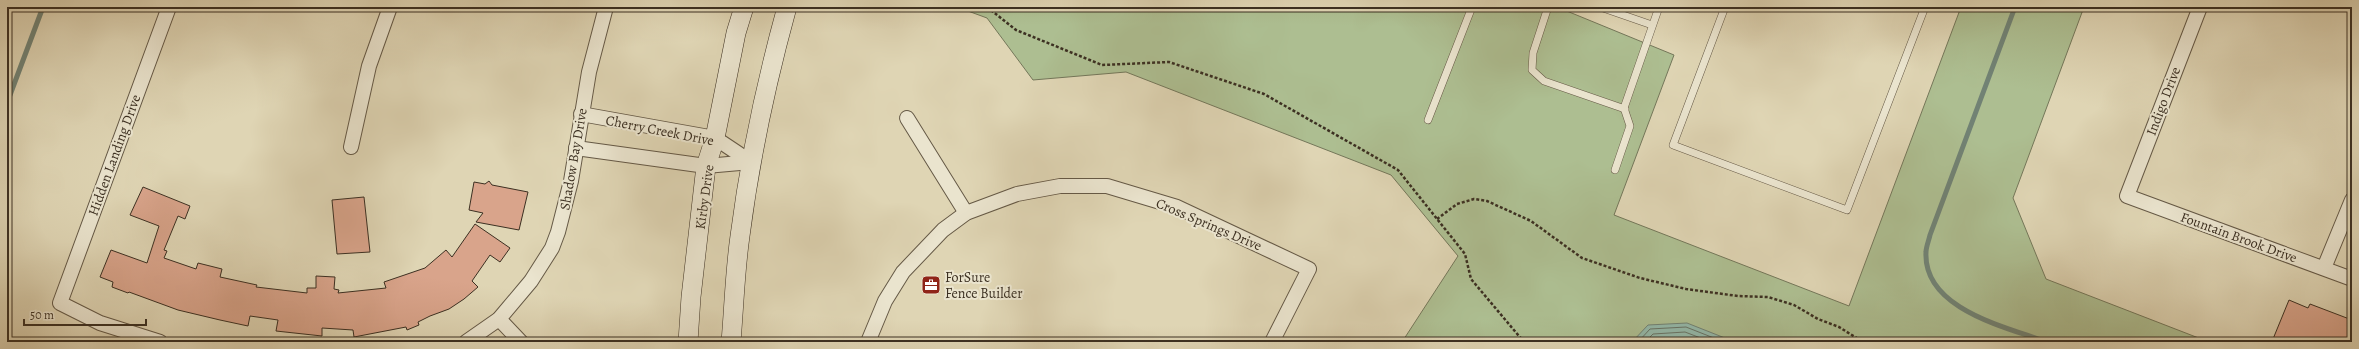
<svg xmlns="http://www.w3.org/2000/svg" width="2359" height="349" font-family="Alegreya,serif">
	<rect width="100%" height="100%" fill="#dfd5b4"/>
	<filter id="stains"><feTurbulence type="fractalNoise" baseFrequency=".005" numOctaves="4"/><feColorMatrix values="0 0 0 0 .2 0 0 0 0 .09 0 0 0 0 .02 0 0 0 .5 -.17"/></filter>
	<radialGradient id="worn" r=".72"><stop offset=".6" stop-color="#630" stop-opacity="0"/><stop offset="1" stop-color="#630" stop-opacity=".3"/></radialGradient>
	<path fill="#adbe91" stroke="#74775a" d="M 957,7 L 1557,7 L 1674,55 L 1614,215 L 1849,306 L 1961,7 L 2084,7 L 2013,198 L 2046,279 L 2209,342 L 1402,342 L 1458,256 L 1391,175 L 1126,72 L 1033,80 L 987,18 Z"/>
	<path fill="#94b9aa" stroke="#718274" d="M 1687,323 L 1735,342 L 1632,342 L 1648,325 Z"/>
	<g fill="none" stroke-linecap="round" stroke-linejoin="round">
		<g stroke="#687466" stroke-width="1">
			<path d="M 1638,342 L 1650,329 L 1686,327 L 1724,342"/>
			<path d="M 1645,342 L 1653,334 L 1685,332 L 1711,342"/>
			<path d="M 1653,342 L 1656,340 L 1684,338 L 1694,342"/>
		</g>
		<g stroke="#718274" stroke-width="5">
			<path d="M 2015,7 L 1930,235 C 1929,240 1926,247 1926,252 C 1923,309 2006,327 2047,342"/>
			<path d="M 7,103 L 43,7"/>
		</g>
	</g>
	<g fill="#d9a48b" stroke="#3c3022">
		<path d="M 489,181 L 492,185 L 528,192 L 519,230 L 476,222 L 483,213 L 469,210 L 474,182 L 485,184 Z"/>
		<path d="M 143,187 L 190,206 L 185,219 L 178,216 L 164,250 L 167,251 L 164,258 L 196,269 L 198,263 L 222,269 L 220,277 L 257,285 L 256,287 L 307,293 L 307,288 L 316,288 L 316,276 L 335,277 L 334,289 L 339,290 L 338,293 L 386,288 L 384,282 L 425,268 L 446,250 L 452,257 L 475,224 L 510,248 L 500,262 L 490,255 L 472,281 L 478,287 L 464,299 L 449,309 L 430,316 L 418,322 L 419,325 L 407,330 L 406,327 L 354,337 L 353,330 L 322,328 L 322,336 L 276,331 L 278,320 L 250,316 L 248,326 L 220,320 L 178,310 L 129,292 L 128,293 L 112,287 L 113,282 L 100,277 L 111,250 L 147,263 L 159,226 L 130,215 Z"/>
		<path d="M 364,197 L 370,252 L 337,254 L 332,200 Z"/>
		<path d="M 2289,300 L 2308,308 L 2310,304 L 2352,320 L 2352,342 L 2280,342 L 2273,339 Z"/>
	</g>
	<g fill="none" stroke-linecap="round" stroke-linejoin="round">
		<g stroke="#655946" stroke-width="8">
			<g id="service">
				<path d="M 1548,7 L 1533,53 L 1532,70 L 1544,81 L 1625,109"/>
				<path d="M 1600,7 L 1652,25"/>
				<path d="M 1725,7 L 1673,145 L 1847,210 L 1925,7"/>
				<path d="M 1428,120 L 1472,7"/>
				<path d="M 1615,170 L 1630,126 L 1624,108 L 1659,7"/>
			</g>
		</g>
		<g stroke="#655946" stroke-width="16">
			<g id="minor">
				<path d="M 2200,7 L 2127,196 L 2352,279"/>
				<path d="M 581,114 L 715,138 L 751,162"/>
				<path d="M 907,118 L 966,213"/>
				<path d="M 351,147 L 369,66 L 390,7"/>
				<path d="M 576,148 L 706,166 L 751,162"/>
				<path d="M 2324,268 L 2352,200"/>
				<path d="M 499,319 L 521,342"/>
				<path d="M 160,342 L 100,323 L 60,303 L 169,7"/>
				<path d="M 466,342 L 499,319 L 531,281 L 552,248 L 558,232 L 571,181 L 589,72 L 606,7"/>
				<path d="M 868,342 L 885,301 L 903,272 L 943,230 L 966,213 L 1017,194 L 1060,186 L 1107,186 L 1177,207 L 1309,269 L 1272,342"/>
			</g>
		</g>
		<g stroke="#3c3022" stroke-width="20">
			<g id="secondary">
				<path d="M 688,342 L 691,297 L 706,166 L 715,138 L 736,33 L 744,7"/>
				<path d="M 731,342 C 734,307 735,271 740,236 C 750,158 766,83 787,7"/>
			</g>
		</g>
		<g stroke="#3c3022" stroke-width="2.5" stroke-dasharray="3 2" stroke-linecap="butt">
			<path d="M 987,7 L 1016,30 L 1102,65 L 1169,62 L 1264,94 L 1398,170 L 1465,254 L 1471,279 L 1524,342"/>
			<path d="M 1437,219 L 1457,204 L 1474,199 L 1487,201 L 1531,221 L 1582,258 L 1640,278 L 1686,289 L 1738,296 L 1768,297 L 1794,305 L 1818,319 L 1839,327 L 1863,342"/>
		</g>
		<use href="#service" stroke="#eae4ce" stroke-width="7"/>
		<use href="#minor" stroke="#eae4ce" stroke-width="14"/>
		<use href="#secondary" stroke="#eae4ce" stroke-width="19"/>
	</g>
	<defs>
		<g id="office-square" transform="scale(1)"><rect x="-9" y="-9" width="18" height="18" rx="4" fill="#8f2418" stroke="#eae4ce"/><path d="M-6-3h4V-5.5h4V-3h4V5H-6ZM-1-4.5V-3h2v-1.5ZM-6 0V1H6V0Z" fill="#fff"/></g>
	</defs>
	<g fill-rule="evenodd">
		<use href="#office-square" x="931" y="285"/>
	</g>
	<g text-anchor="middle" stroke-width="4" stroke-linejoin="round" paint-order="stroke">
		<g font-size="14" fill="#3c3022" stroke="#eae4ce">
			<text transform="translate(2163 101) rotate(-69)" y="5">Indigo Drive</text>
			<text transform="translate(660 130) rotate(11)" y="5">Cherry Creek Drive</text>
			<text transform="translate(114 155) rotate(-70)" y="5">Hidden Landing Drive</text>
			<text transform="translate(573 159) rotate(-80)" y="5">Shadow Bay Drive</text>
			<text transform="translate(704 197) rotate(-82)" y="5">Kirby Drive</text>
			<text transform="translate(1209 224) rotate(23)" y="5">Cross Springs Drive</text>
			<text transform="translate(2239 237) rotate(20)" y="5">Fountain Brook Drive</text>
		</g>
		<g font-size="14" fill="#3c3022" stroke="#eae4ce" text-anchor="start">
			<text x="945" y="282">ForSure<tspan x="945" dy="16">Fence Builder</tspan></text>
		</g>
	</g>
	<rect width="2359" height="349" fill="none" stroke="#dfd5b4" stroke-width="24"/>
	<rect x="8" y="8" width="2343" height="333" fill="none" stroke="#3c3022" stroke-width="2"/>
	<rect x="12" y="12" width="2335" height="325" fill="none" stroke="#3c3022"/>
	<path d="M24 319v6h122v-6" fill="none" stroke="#3c3022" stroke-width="2"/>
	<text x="30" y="319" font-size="12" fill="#3c3022" stroke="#eae4ce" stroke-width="3" paint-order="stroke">50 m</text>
	<rect width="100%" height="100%" filter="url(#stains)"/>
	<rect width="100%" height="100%" fill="url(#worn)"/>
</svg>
